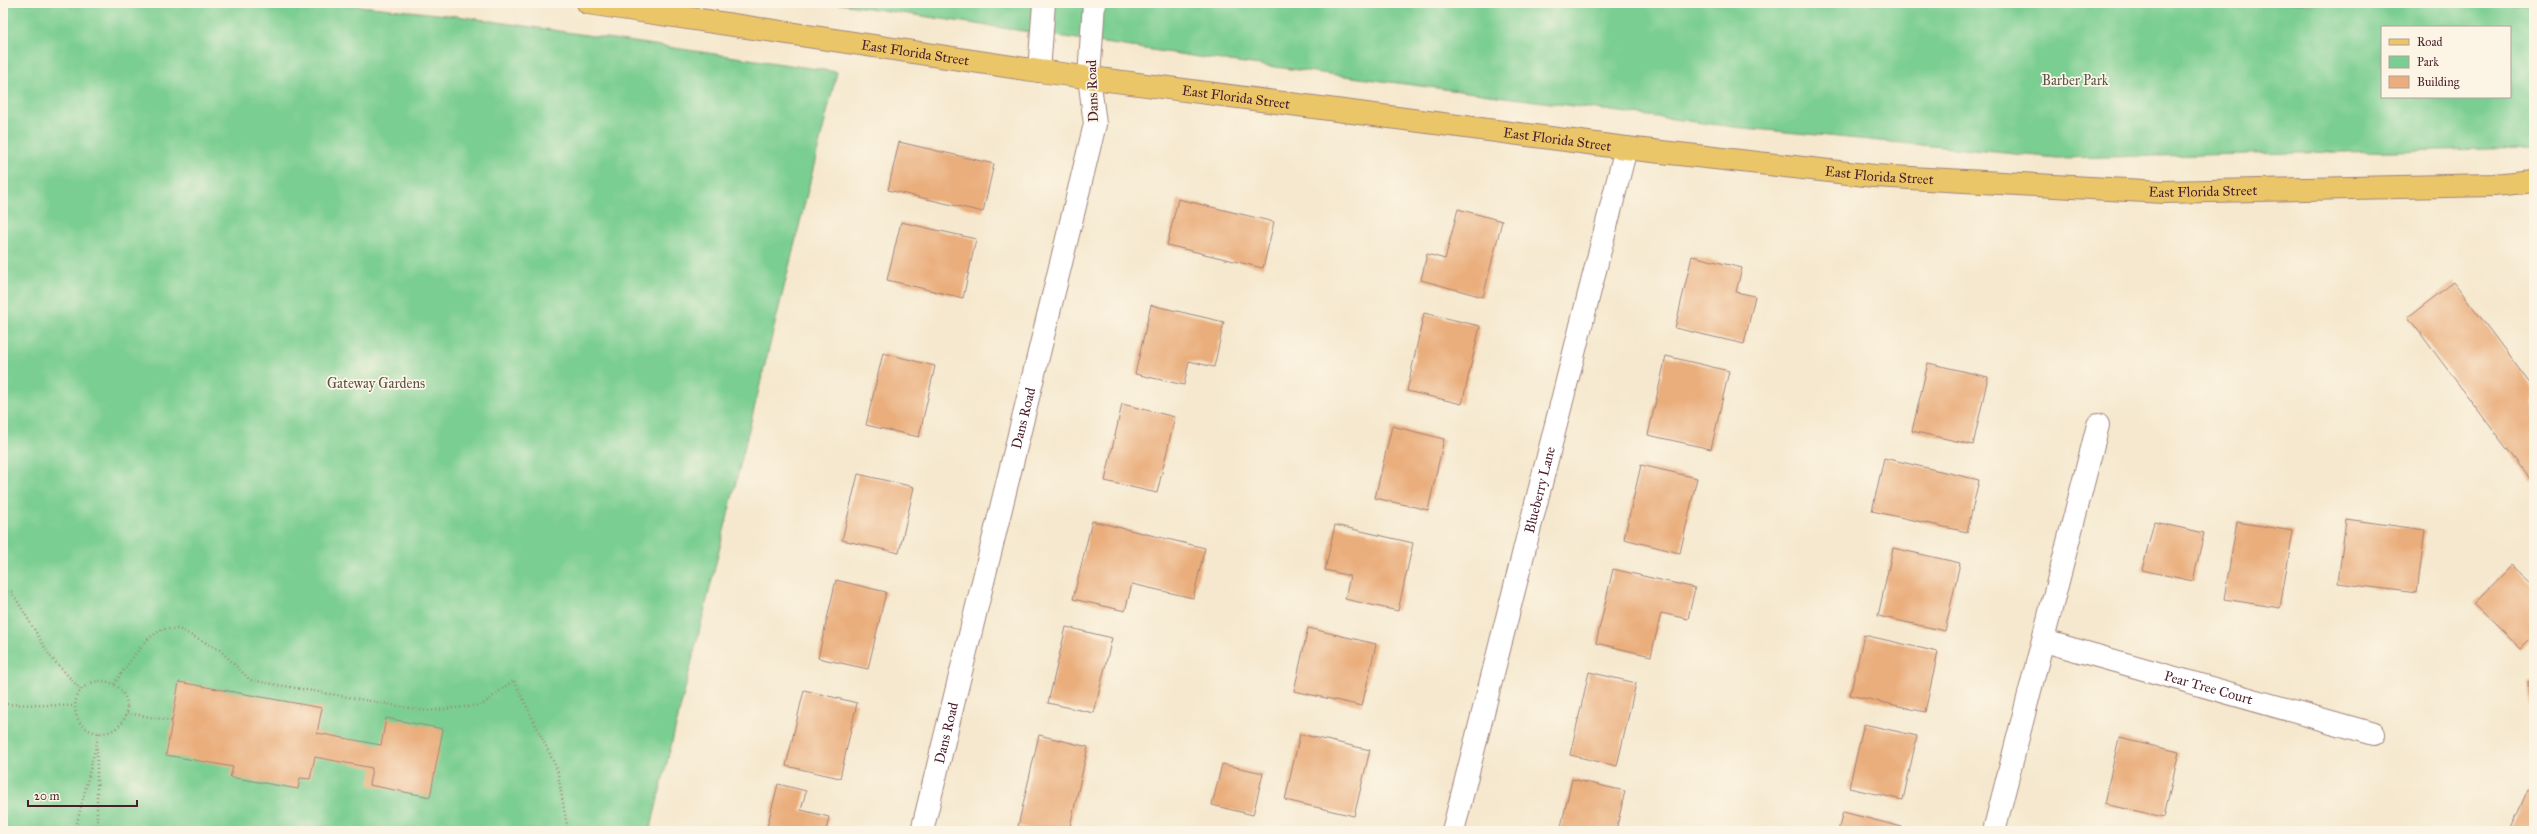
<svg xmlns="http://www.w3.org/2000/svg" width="2537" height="834" font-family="'IM FELL Great Primer',serif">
	<rect width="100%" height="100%" fill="#fcf5e5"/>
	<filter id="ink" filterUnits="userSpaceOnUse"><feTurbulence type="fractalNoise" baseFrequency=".025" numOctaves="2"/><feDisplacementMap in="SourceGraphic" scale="8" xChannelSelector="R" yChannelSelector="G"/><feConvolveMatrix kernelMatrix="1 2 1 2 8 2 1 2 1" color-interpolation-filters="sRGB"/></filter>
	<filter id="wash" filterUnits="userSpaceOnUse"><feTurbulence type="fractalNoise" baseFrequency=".012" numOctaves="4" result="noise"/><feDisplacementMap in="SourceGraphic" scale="16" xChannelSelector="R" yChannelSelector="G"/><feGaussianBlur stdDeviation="0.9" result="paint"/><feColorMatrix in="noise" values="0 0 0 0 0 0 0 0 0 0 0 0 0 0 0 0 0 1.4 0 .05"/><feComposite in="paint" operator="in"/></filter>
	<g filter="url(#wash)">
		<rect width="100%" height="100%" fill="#f5e8ce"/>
		<g fill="#7ace91" stroke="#62765e" fill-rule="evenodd">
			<path d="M 3,3 L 332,3 L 457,16 L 837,72 L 650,831 L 3,831 Z"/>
			<path d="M 834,3 L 2534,3 L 2534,148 L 2057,158 L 1734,127 L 1199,57 ZM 2382,27 L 2510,27 L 2510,97 L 2382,97 Z"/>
		</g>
		<g id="blocks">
			<g fill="#eaad7c">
				<path d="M 899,142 L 994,164 L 983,212 L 888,190 Z"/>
				<path d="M 1178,199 L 1274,222 L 1263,268 L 1167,245 Z"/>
				<path d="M 1458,209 L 1502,221 L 1483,297 L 1421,280 L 1427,254 L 1445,259 Z"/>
				<path d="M 901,222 L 976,239 L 963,298 L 887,280 Z"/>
				<path d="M 1692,256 L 1742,268 L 1736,292 L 1755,296 L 1744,344 L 1675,328 Z"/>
				<path d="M 2454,282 L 2534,389 L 2534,480 L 2532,482 L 2408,317 Z"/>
				<path d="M 1151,305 L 1224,322 L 1214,367 L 1189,361 L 1184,385 L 1135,374 Z"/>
				<path d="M 1424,313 L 1480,326 L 1462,404 L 1407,391 Z"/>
				<path d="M 883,353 L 935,366 L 919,437 L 866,425 Z"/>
				<path d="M 1666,356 L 1729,371 L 1711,449 L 1648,435 Z"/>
				<path d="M 1928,363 L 1988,377 L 1973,445 L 1912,431 Z"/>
				<path d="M 1122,404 L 1175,417 L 1157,493 L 1105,481 Z"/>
				<path d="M 1392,426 L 1444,439 L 1428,510 L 1375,498 Z"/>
				<path d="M 1884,458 L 1979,480 L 1967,532 L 1872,511 Z"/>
				<path d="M 1641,465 L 1697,478 L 1680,553 L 1624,539 Z"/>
				<path d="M 858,474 L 914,487 L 899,553 L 842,540 Z"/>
				<path d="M 2346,519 L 2425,530 L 2417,593 L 2338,583 Z"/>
				<path d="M 1092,521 L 1205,548 L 1193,598 L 1132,584 L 1125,611 L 1073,599 Z"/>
				<path d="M 2154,522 L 2204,533 L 2193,581 L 2142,570 Z"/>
				<path d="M 2237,522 L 2293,531 L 2280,608 L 2224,599 Z"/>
				<path d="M 1335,525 L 1413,543 L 1398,611 L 1345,599 L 1350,576 L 1325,570 Z"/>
				<path d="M 1893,548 L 1960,563 L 1945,631 L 1878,616 Z"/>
				<path d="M 2512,565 L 2534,586 L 2534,636 L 2521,649 L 2474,604 Z"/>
				<path d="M 1613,569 L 1695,588 L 1688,619 L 1661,613 L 1651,656 L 1596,643 Z"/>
				<path d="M 836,580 L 886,592 L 868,669 L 818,658 Z"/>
				<path d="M 1066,627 L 1112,638 L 1094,713 L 1048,703 Z"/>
				<path d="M 1308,628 L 1376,644 L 1362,706 L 1294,691 Z"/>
				<path d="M 1864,635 L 1938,652 L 1925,712 L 1850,695 Z"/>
				<path d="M 1589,672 L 1636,683 L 1617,766 L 1570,755 Z"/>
				<path d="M 179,682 L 322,708 L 317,733 L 381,745 L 386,718 L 443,729 L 430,797 L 369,785 L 372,768 L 315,757 L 310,779 L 300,778 L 298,789 L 230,777 L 233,767 L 166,755 Z"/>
				<path d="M 2528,682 L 2534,682 L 2534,739 L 2533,739 Z"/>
				<path d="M 804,690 L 857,703 L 840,778 L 786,766 Z"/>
				<path d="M 1864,724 L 1917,736 L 1903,800 L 1849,788 Z"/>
				<path d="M 1300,734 L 1370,750 L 1354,816 L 1285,800 Z"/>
				<path d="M 1039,735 L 1088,747 L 1069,831 L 1040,831 L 1018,826 Z"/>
				<path d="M 2119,738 L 2179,752 L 2164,817 L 2104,804 Z"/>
				<path d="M 1222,764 L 1263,773 L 1253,815 L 1212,805 Z"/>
				<path d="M 1572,779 L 1625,791 L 1616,831 L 1560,831 Z"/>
				<path d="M 778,784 L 806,791 L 801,810 L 829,817 L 826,831 L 766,831 Z"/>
				<path d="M 2528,789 L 2534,792 L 2534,831 L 2510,831 Z"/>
				<path d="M 1843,812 L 1902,827 L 1901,831 L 1838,831 Z"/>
			</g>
		</g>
	</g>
	<g filter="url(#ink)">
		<use href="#blocks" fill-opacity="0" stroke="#a0847c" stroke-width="1"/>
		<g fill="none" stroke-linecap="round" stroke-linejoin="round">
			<g stroke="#a0847c" stroke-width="24">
				<g id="minor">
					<path d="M 1039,71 L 1044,3"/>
					<path id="s1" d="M 2044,641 L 2374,734"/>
					<path id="s2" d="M 922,831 L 1095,124 L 1089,77 L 1094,3"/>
					<path id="s3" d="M 1453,831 L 1626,148"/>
					<path d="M 1994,831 L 2098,425"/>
				</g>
			</g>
			<g stroke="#a0847c" stroke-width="24">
				<g id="major">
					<path id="s4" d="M 588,3 L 1039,71 L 1626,148 L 1874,176 L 2163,192 L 2494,185 L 2534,181"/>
				</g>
			</g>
			<g stroke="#a0847c" stroke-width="2.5" stroke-dasharray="1 3" stroke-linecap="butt">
				<path d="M 3,592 L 12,592 L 50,656 L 81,690"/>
				<circle cx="101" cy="707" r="26"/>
				<path d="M 114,684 L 135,654 L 149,638 L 162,629 L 179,629 L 220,650 L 250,680 L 427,711 L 482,705 L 514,680 L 557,769 L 568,831"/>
				<path d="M 3,704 L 74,706"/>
				<path d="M 127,713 L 172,721"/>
				<path d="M 97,748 L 97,831"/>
				<path d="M 75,831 L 99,733"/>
			</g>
			<use href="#minor" stroke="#fff" stroke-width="22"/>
			<use href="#major" stroke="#ebc669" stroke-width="22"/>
		</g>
	</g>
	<g text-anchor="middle" stroke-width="3.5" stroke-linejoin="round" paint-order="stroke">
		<g font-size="14" fill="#4a1f2b" stroke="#fcf5e5">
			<text dy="5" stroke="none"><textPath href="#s4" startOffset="331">East Florida Street</textPath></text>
			<text transform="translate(1092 91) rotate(-92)" y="5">Dans Road</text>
			<text dy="5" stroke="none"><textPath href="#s4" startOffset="655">East Florida Street</textPath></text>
			<text dy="5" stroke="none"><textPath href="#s4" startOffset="979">East Florida Street</textPath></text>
			<text dy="5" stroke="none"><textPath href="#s4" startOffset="1303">East Florida Street</textPath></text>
			<text dy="5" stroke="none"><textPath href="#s4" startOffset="1627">East Florida Street</textPath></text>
			<text dy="5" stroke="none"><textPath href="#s2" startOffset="425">Dans Road</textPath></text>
			<text dy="5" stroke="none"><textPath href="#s3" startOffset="352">Blueberry Lane</textPath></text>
			<text dy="5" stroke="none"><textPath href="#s1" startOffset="171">Pear Tree Court</textPath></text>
			<text dy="5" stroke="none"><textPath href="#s2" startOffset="101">Dans Road</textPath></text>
		</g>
		<g font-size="14" fill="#58544a" stroke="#fcf5e5">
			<text x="2075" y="85">Barber Park</text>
			<text x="376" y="388">Gateway Gardens</text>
		</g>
	</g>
	<rect width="2537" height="834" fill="none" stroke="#fcf5e5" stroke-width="16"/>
	<rect x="2381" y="26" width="130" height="72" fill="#fcf5e5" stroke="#b59f9b"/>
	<rect x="2389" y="39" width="20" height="6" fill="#ebc669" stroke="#b59f9b"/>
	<text x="2417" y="46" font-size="12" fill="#4a1f2b">Road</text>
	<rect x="2389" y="56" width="20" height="12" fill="#7ace91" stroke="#b59f9b"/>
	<text x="2417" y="66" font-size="12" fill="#4a1f2b">Park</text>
	<rect x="2389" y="76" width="20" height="12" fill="#eaad7c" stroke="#b59f9b"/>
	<text x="2417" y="86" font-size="12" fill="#4a1f2b">Building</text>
	<path d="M28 800v6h109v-6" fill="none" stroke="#4a1f2b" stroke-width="2"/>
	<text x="34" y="800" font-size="12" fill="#4a1f2b" stroke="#fcf5e5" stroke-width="3" paint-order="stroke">20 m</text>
</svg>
